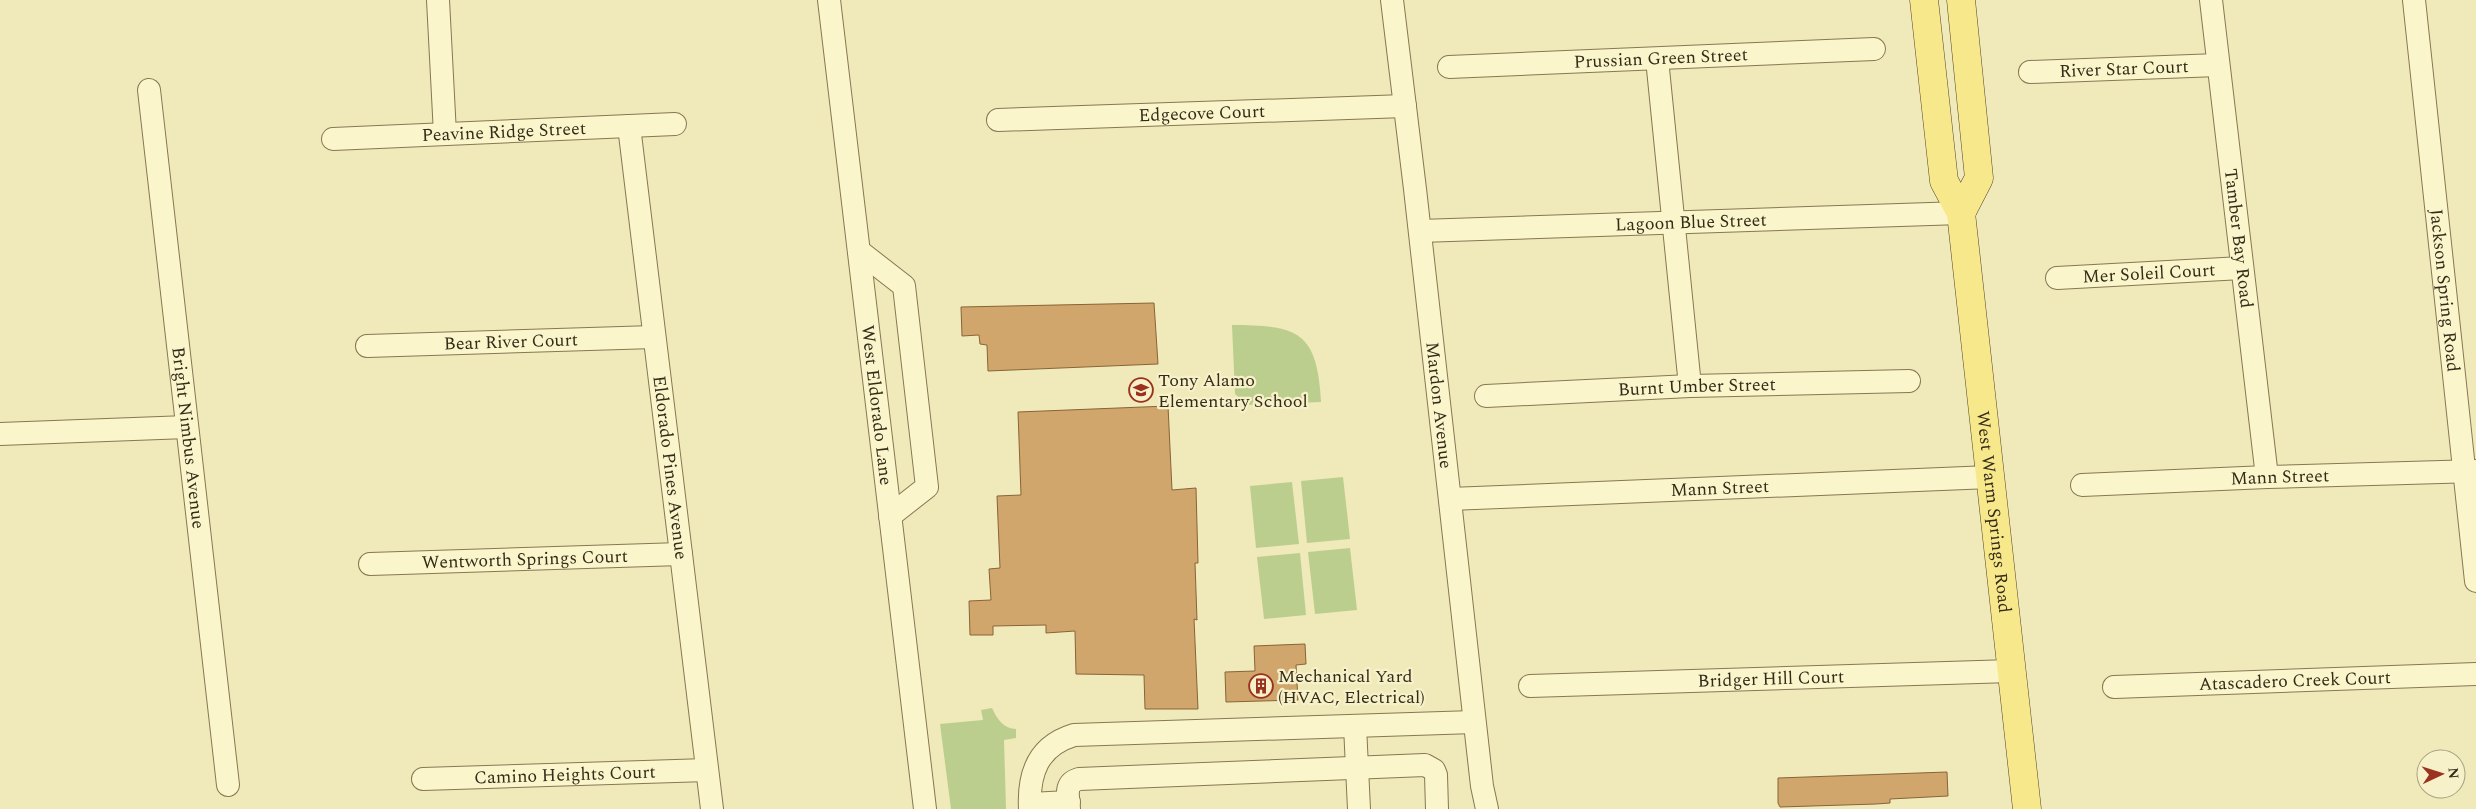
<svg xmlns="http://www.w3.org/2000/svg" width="2476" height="809" font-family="Spectral,serif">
	<rect width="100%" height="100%" fill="#f0e9b9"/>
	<g fill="#bcce8d">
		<path d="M 1232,325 C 1299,325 1317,332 1321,402 L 1248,405 L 1235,394 Z"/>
		<path d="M 1343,477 L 1350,539 L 1307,543 L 1301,481 Z"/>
		<path d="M 1292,482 L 1299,544 L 1256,548 L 1250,486 Z"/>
		<path d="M 1350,548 L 1357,610 L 1315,614 L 1308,552 Z"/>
		<path d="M 1300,553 L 1306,615 L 1264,619 L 1257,557 Z"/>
		<path d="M 992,708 C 997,719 1004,729 1016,729 L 1016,738 L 1004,740 L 1006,809 L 951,809 L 940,724 L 983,720 L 981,710 Z"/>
	</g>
	<g fill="#d1a66c" stroke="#886437">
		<path d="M 1154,303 L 1158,364 L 988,371 L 987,345 L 980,344 L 979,335 L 962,336 L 961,307 Z"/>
		<path d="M 1168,406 L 1172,490 L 1196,488 L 1198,563 L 1195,563 L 1197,620 L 1194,619 L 1198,709 L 1145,709 L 1144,675 L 1076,674 L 1075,631 L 1046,633 L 1046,625 L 993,626 L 993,635 L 970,635 L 969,601 L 991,600 L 989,569 L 1000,568 L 997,496 L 1021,495 L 1018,412 Z"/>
		<path d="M 1305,644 L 1306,664 L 1296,665 L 1298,700 L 1226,702 L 1225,672 L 1255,671 L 1254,646 Z"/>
		<path d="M 1947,772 L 1948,796 L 1890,799 L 1890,803 L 1876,804 L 1780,807 L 1778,803 L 1778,778 Z"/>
	</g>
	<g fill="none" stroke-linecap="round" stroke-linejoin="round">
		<g stroke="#877753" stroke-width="24">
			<g id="minor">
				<path d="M 438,0 L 445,134"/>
				<path id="s1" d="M 829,0 L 925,809"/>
				<path id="s2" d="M 1392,0 L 1415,189 L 1482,786 L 1487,809"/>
				<path id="s3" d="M 2211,0 L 2267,477"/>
				<path id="s4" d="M 2414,0 L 2476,581"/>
				<path d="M 1657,59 L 1690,386"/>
				<path id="s5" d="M 1449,67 L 1874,49"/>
				<path id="s6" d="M 2030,72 L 2218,65"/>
				<path id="s7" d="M 149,90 L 228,785"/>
				<path id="s8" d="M 998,120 L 1405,106"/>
				<path id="s9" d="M 629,126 L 712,809"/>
				<path id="s10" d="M 333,139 L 675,124"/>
				<path id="s11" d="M 1420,231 L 1961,213"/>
				<path d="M 859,251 L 904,286 L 927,487 L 890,516"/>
				<path id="s12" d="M 2057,278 L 2242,268"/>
				<path id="s13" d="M 367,346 L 654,337"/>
				<path id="s14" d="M 1486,396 L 1690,386 L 1909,381"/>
				<path d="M 0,434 L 187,427"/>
				<path id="s15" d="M 2082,485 L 2267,477 L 2476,471"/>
				<path id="s16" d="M 1450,499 L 1990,477"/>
				<path id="s17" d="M 370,564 L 681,554"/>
				<path id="s18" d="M 1530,686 L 2011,671"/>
				<path id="s19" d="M 2114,687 L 2476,674"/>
				<path d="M 1355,726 L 1359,809"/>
				<path id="s20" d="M 423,779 L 707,770"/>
				<path d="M 1030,804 L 1069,802"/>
				<path d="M 1030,809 C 1028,773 1038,746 1074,735 L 1474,722"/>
				<path d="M 1069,809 C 1068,796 1064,783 1079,779 L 1425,765 L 1434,770 L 1436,775 L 1437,809"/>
			</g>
		</g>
		<g stroke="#544428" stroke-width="29">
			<g id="major">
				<path id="s21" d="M 1924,0 L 1944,181 L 1961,213 L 2027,809"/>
				<path d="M 1961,0 L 1979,178 L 1961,213"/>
			</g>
		</g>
		<use href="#minor" stroke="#fbf5cc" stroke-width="22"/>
		<use href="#major" stroke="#f8e88c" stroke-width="28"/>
	</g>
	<defs>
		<g id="school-ring" transform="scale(1.25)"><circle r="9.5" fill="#f7f1c9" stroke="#9a321f" stroke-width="1.5"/><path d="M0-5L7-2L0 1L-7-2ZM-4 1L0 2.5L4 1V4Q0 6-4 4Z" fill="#9a321f"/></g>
		<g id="building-ring" transform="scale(1.25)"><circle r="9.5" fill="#f7f1c9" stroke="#9a321f" stroke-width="1.5"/><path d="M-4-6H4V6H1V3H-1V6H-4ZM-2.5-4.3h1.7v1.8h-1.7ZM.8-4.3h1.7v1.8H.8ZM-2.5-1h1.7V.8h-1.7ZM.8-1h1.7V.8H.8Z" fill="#9a321f"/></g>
	</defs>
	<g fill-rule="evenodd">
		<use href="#school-ring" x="1141" y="390"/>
		<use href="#building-ring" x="1261" y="686"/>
	</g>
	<g text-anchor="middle" stroke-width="4.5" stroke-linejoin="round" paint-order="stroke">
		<g font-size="18" fill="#352b19" stroke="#f7f1c9">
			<text dy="6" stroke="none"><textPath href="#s5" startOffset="212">Prussian Green Street</textPath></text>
			<text dy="6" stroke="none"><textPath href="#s6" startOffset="94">River Star Court</textPath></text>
			<text dy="6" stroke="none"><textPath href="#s8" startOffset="204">Edgecove Court</textPath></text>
			<text dy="6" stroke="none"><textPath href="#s10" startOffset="171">Peavine Ridge Street</textPath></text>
			<text dy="6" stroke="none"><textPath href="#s11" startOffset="271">Lagoon Blue Street</textPath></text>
			<text dy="6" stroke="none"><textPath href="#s3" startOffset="240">Tamber Bay Road</textPath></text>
			<text dy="6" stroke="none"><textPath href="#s12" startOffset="92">Mer Soleil Court</textPath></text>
			<text dy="6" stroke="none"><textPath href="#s4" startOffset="292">Jackson Spring Road</textPath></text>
			<text dy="6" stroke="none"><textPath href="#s13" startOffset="144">Bear River Court</textPath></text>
			<text dy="6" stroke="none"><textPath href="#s14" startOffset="211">Burnt Umber Street</textPath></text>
			<text dy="6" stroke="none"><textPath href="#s1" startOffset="408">West Eldorado Lane</textPath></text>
			<text dy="6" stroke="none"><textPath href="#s2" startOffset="408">Mardon Avenue</textPath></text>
			<text dy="6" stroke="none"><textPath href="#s7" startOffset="350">Bright Nimbus Avenue</textPath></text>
			<text dy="6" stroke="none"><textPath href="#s9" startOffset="344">Eldorado Pines Avenue</textPath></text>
			<text dy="6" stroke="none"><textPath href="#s15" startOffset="198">Mann Street</textPath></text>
			<text dy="6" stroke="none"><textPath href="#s16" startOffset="270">Mann Street</textPath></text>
			<text dy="6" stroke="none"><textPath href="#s21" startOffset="519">West Warm Springs Road</textPath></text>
			<text dy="6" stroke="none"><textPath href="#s17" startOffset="155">Wentworth Springs Court</textPath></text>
			<text dy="6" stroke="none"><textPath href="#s18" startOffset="241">Bridger Hill Court</textPath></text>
			<text dy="6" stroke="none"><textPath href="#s19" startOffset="181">Atascadero Creek Court</textPath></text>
			<text dy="6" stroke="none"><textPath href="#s20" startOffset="142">Camino Heights Court</textPath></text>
		</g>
		<g font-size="18" fill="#352b19" stroke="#f7f1c9" text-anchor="start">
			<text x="1158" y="386">Tony Alamo<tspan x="1158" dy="21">Elementary School</tspan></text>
			<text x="1278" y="682">Mechanical Yard<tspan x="1278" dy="21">(HVAC, Electrical)</tspan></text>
		</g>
	</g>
	<g transform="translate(2441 774) rotate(86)"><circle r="24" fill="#f7f1c9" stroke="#a9a283"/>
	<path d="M0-4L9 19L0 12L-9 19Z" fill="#9a321f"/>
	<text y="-8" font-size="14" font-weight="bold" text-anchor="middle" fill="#352b19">N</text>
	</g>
</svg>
